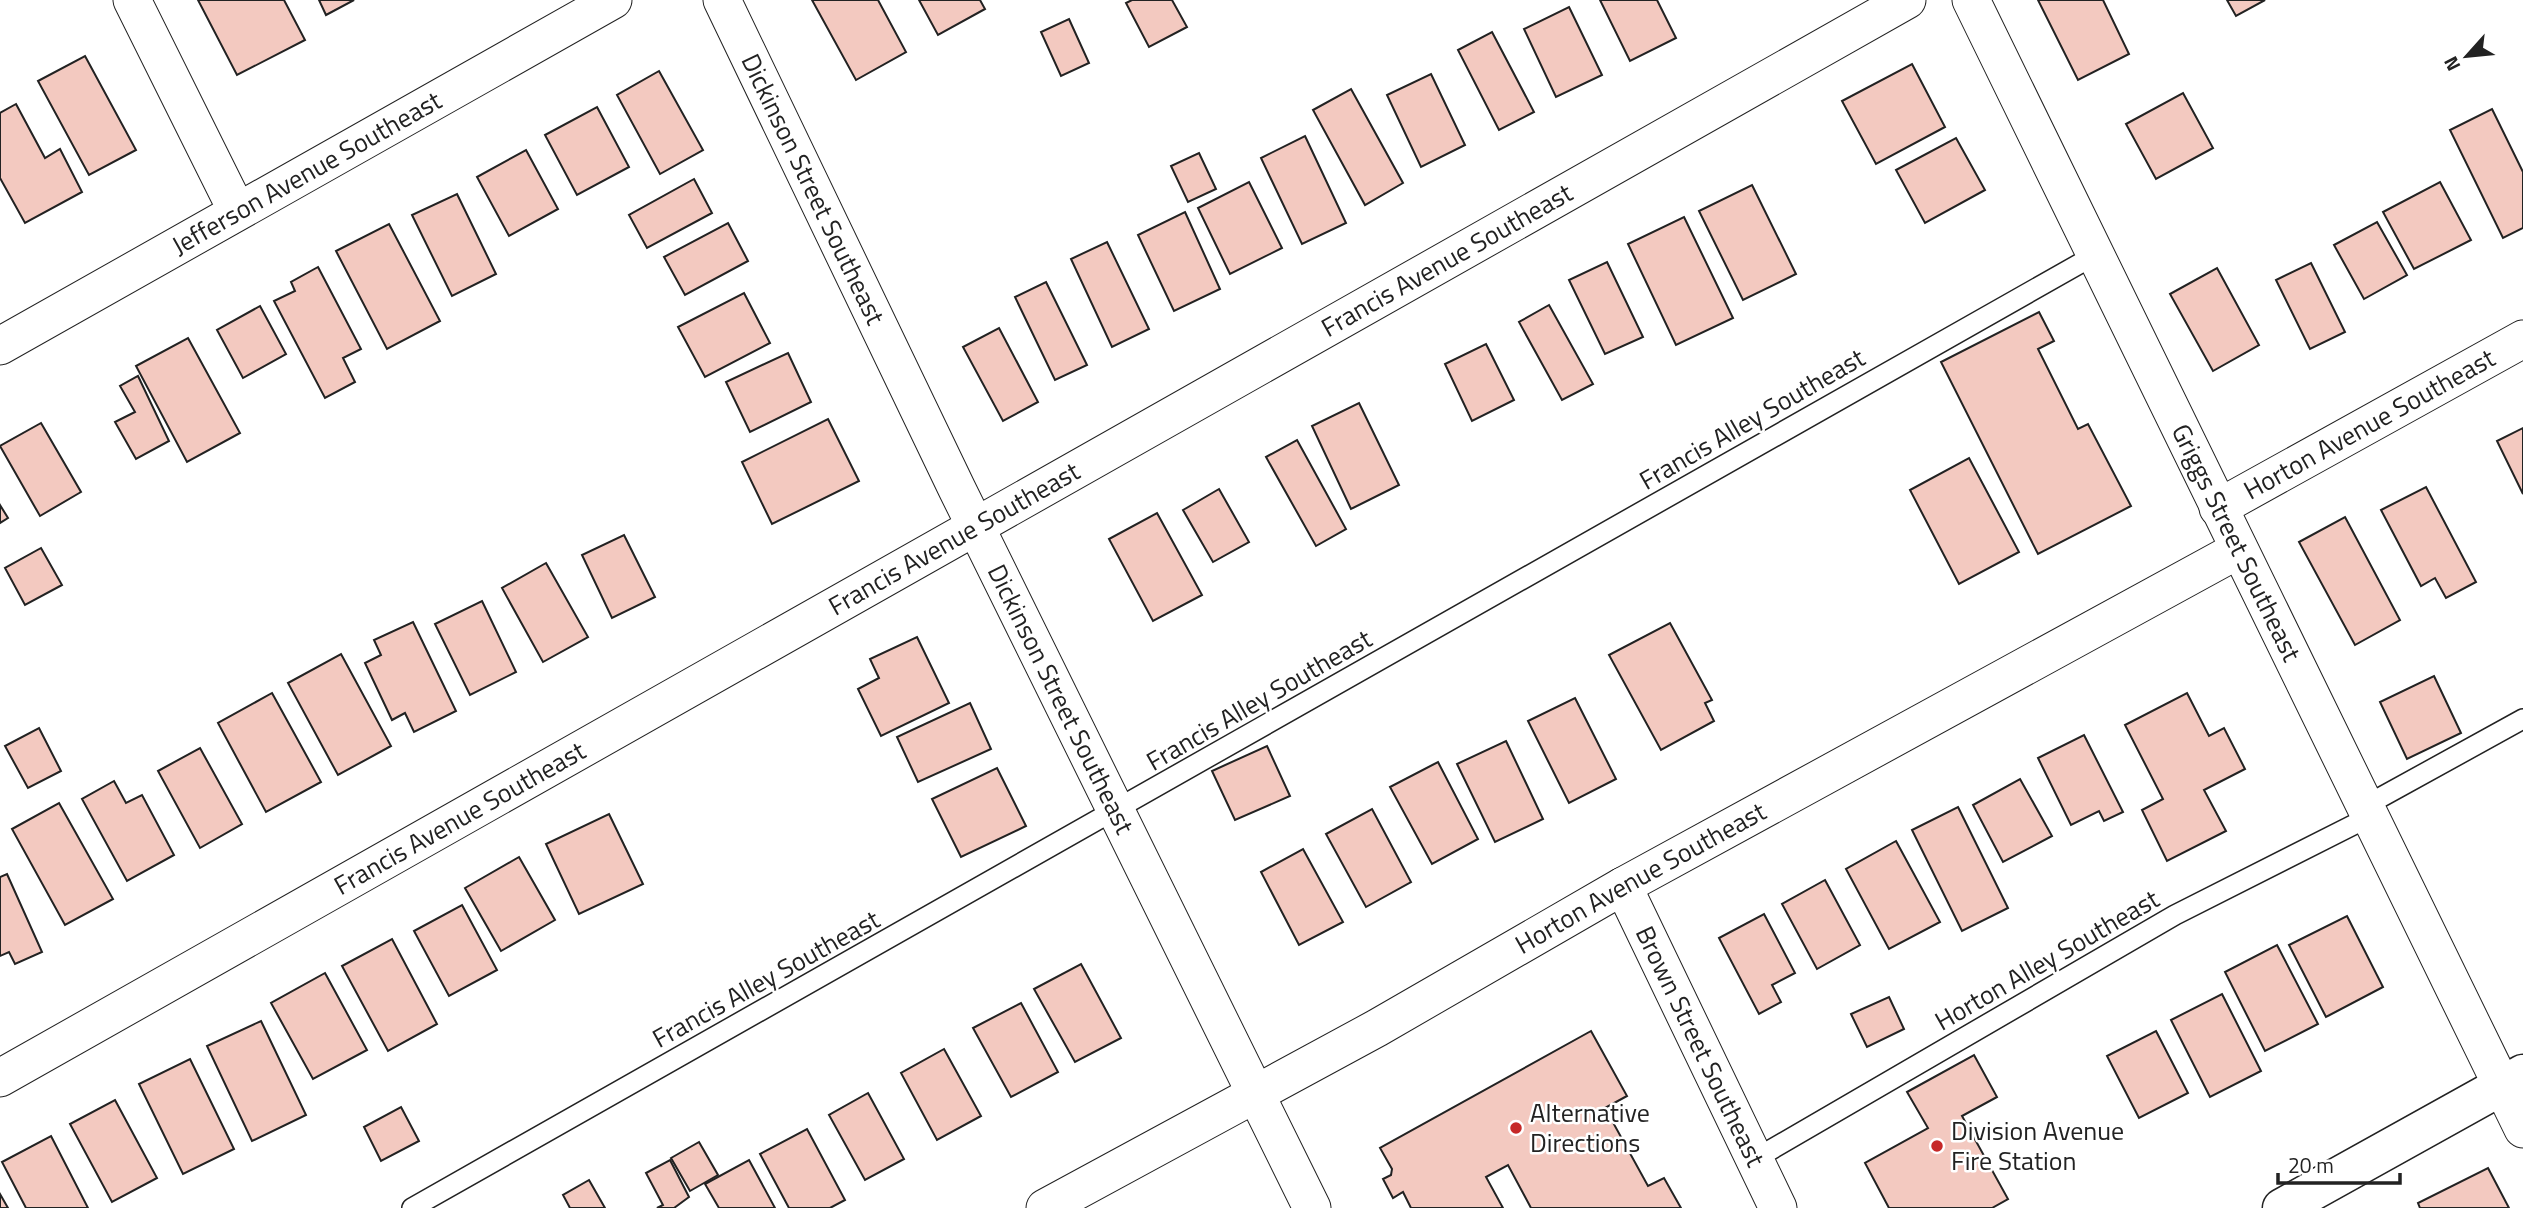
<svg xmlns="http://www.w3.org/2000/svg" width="2523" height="1208" font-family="'Titillium Web',sans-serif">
	<rect width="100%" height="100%" fill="#fff"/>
	<g fill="#f3c9c0" stroke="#222" stroke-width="2">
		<path d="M 198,0 L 284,0 L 305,40 L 237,75 Z"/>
		<path d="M 319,0 L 354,0 L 326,15 Z"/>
		<path d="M 812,0 L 878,0 L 906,52 L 856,80 Z"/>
		<path d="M 919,0 L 980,0 L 985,9 L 938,35 Z"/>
		<path d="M 1132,0 L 1172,0 L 1187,27 L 1149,47 L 1126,3 Z"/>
		<path d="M 1600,0 L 1657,0 L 1676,38 L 1630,61 Z"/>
		<path d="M 2038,0 L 2103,0 L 2129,54 L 2078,80 Z"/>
		<path d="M 2227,0 L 2265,0 L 2236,16 Z"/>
		<path d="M 1569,7 L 1602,75 L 1556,97 L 1524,29 Z"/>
		<path d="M 1069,19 L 1089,63 L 1061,76 L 1041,32 Z"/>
		<path d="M 1492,32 L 1534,112 L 1499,130 L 1458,50 Z"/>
		<path d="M 85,56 L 136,150 L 89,175 L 38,81 Z"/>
		<path d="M 1912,64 L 1945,127 L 1876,164 L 1842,101 Z"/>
		<path d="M 659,71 L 703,150 L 660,174 L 617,95 Z"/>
		<path d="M 1431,74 L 1465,145 L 1421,167 L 1387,95 Z"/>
		<path d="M 1351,89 L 1403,183 L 1365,205 L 1313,110 Z"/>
		<path d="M 2183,93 L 2213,148 L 2156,179 L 2126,124 Z"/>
		<path d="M 16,104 L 45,158 L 60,149 L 82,192 L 25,223 L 0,178 L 0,113 Z"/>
		<path d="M 597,107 L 629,167 L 577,195 L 545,135 Z"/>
		<path d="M 2492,109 L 2523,172 L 2523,228 L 2503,238 L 2450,130 Z"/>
		<path d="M 1305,136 L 1346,223 L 1302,244 L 1261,158 Z"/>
		<path d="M 1956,138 L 1985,190 L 1925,223 L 1896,170 Z"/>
		<path d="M 526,150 L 558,209 L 509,236 L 477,177 Z"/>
		<path d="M 1199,153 L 1216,189 L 1188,202 L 1171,166 Z"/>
		<path d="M 694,179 L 712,213 L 647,248 L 629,215 Z"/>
		<path d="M 1249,182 L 1282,248 L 1230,274 L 1198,208 Z"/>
		<path d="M 2440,182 L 2471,240 L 2414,269 L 2383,212 Z"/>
		<path d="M 1752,185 L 1796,274 L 1743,300 L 1699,211 Z"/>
		<path d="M 457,194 L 496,274 L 452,296 L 412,215 Z"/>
		<path d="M 1185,212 L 1220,289 L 1174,311 L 1138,235 Z"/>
		<path d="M 1684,217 L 1733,318 L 1676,345 L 1628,244 Z"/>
		<path d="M 2377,222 L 2407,275 L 2364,299 L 2334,245 Z"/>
		<path d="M 728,223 L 748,261 L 685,295 L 664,257 Z"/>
		<path d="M 389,224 L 440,321 L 387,349 L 336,251 Z"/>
		<path d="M 1107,242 L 1149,329 L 1112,347 L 1071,259 Z"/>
		<path d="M 1607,262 L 1643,337 L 1605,354 L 1569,280 Z"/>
		<path d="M 2311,263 L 2345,332 L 2310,349 L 2276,280 Z"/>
		<path d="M 318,267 L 361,349 L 343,358 L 355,382 L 325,398 L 274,301 L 295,291 L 291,282 Z"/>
		<path d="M 2217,268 L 2259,345 L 2213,371 L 2170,294 Z"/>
		<path d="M 1046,282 L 1087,365 L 1055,380 L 1015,297 Z"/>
		<path d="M 744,293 L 770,343 L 705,377 L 678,327 Z"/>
		<path d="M 1549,305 L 1593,384 L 1562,400 L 1519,322 Z"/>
		<path d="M 260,306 L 286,354 L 243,378 L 217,330 Z"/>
		<path d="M 2039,312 L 2054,341 L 2038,349 L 2078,429 L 2088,424 L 2131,506 L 2038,554 L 1941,362 Z"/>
		<path d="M 999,328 L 1038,402 L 1003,421 L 963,347 Z"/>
		<path d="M 188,338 L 240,433 L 187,462 L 136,366 Z"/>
		<path d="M 1486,344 L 1514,400 L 1472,421 L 1445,364 Z"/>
		<path d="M 788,353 L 811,402 L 750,432 L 726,382 Z"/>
		<path d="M 138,376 L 169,441 L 136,459 L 115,422 L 135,412 L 120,386 Z"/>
		<path d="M 1359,403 L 1399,485 L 1351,509 L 1312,426 Z"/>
		<path d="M 828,419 L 859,481 L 772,524 L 742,462 Z"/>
		<path d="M 41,423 L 81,492 L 40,516 L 0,446 Z"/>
		<path d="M 2523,428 L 2523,494 L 2497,441 Z"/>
		<path d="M 1297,440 L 1346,529 L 1316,546 L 1266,457 Z"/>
		<path d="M 1969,458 L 2019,552 L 1959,584 L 1910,490 Z"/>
		<path d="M 2426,487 L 2476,582 L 2446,598 L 2435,578 L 2421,586 L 2381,510 Z"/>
		<path d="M 1219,489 L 1249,542 L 1213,562 L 1183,510 Z"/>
		<path d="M 0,505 L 8,518 L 0,523 Z"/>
		<path d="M 1157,513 L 1202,595 L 1153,621 L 1109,539 Z"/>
		<path d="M 2345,517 L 2400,620 L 2355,645 L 2299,542 Z"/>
		<path d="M 624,535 L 655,597 L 612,618 L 582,555 Z"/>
		<path d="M 41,548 L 62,585 L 25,605 L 5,568 Z"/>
		<path d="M 546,563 L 588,637 L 543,662 L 502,588 Z"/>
		<path d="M 482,601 L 516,672 L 470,695 L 435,624 Z"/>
		<path d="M 413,622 L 456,711 L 414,732 L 405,713 L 392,720 L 365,663 L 381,655 L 374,640 Z"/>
		<path d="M 1670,623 L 1712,700 L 1705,703 L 1714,721 L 1661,750 L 1609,655 Z"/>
		<path d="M 917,637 L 949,703 L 881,736 L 858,689 L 879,678 L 870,659 Z"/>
		<path d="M 341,654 L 391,746 L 338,775 L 288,683 Z"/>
		<path d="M 2434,676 L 2461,733 L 2407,759 L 2380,702 Z"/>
		<path d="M 272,693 L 321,782 L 266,812 L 218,723 Z"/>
		<path d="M 2187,693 L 2209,736 L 2224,728 L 2245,769 L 2204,790 L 2226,831 L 2167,861 L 2142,810 L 2163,799 L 2125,725 Z"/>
		<path d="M 1575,698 L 1616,779 L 1569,803 L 1528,721 Z"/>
		<path d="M 970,703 L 991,749 L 918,782 L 897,737 Z"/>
		<path d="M 39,728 L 61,771 L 28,788 L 5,746 Z"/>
		<path d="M 2084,735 L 2123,812 L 2104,821 L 2099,811 L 2071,825 L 2038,758 Z"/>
		<path d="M 1506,741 L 1543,819 L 1495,842 L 1457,764 Z"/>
		<path d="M 1267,746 L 1290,796 L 1235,820 L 1212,771 Z"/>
		<path d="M 200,748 L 242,824 L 200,848 L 158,771 Z"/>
		<path d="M 1438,762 L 1478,839 L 1432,864 L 1390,787 Z"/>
		<path d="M 997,768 L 1026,826 L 961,857 L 932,799 Z"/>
		<path d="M 2020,779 L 2052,836 L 2003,862 L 1973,805 Z"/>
		<path d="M 114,781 L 126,803 L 142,795 L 174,855 L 127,881 L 82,799 Z"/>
		<path d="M 59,803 L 113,899 L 65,925 L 12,829 Z"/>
		<path d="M 1958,807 L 2008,908 L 1962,931 L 1912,830 Z"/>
		<path d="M 1372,809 L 1411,882 L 1366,907 L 1326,834 Z"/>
		<path d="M 609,814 L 643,884 L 579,914 L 546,844 Z"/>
		<path d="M 1896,841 L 1940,922 L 1889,949 L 1846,869 Z"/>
		<path d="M 1303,849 L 1343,922 L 1299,945 L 1261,872 Z"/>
		<path d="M 519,857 L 555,920 L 501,951 L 465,888 Z"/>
		<path d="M 7,874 L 42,952 L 15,964 L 9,952 L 0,956 L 0,877 Z"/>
		<path d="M 1825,880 L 1860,945 L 1817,969 L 1782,904 Z"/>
		<path d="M 462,905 L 497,970 L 449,996 L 414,931 Z"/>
		<path d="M 1764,914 L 1795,973 L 1772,985 L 1781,1002 L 1759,1014 L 1719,938 Z"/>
		<path d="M 2347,916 L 2383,987 L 2326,1017 L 2289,945 Z"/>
		<path d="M 392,939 L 437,1024 L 388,1051 L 342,966 Z"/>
		<path d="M 2277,945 L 2318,1024 L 2265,1051 L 2225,972 Z"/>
		<path d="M 1081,964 L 1121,1038 L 1075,1062 L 1034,989 Z"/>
		<path d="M 325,973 L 367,1050 L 313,1079 L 271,1003 Z"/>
		<path d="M 2222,994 L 2261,1071 L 2210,1097 L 2171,1020 Z"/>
		<path d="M 1889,997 L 1904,1029 L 1867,1047 L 1851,1014 Z"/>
		<path d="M 1021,1003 L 1058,1072 L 1011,1097 L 973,1028 Z"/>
		<path d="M 261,1021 L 306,1115 L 252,1141 L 207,1046 Z"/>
		<path d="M 1591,1031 L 1627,1096 L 1605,1108 L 1648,1186 L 1664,1178 L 1681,1208 L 1531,1208 L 1508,1165 L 1486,1177 L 1503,1208 L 1411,1208 L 1403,1192 L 1393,1198 L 1383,1179 L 1391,1175 L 1392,1169 L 1380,1148 Z"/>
		<path d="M 2156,1031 L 2188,1093 L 2139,1118 L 2107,1056 Z"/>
		<path d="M 944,1049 L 981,1116 L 937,1140 L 901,1073 Z"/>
		<path d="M 1974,1055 L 1997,1097 L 1962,1116 L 2008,1199 L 1992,1208 L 1889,1208 L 1865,1163 L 1928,1128 L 1907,1092 Z"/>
		<path d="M 190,1059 L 234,1149 L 183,1174 L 139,1084 Z"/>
		<path d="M 868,1093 L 904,1159 L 865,1180 L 829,1115 Z"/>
		<path d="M 115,1100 L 157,1178 L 112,1202 L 70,1124 Z"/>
		<path d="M 401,1107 L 419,1141 L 381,1161 L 364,1127 Z"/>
		<path d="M 807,1129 L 845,1200 L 830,1208 L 789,1208 L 760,1154 Z"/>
		<path d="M 51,1136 L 88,1208 L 26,1208 L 2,1162 Z"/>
		<path d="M 699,1142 L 718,1175 L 690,1191 L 671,1158 Z"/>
		<path d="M 670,1160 L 689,1197 L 674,1208 L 657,1208 L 663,1205 L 646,1173 Z"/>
		<path d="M 749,1160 L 775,1208 L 719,1208 L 705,1184 Z"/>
		<path d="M 2488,1168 L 2509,1208 L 2420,1208 L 2418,1203 Z"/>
		<path d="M 589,1180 L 605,1208 L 570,1208 L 563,1195 Z"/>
		<path d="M 0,1194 L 8,1208 L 0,1208 Z"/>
	</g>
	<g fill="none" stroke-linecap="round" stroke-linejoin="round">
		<g stroke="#222" stroke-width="22">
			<g id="lane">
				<path d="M 2365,806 L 2523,719"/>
				<path d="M 1755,1159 L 2175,915 L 2371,816"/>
				<path d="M 412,1208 L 2095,255"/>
			</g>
		</g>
		<g stroke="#222" stroke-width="39">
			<g id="street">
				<path d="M 132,0 L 237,211"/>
				<path id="s1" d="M 722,0 L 957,489 L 1312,1208"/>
				<path id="s2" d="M 1971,0 L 2523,1129"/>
				<path id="s3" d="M 0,346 L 613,0"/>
				<path id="s4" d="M 2218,508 L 2523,339"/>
				<path id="s5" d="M 1623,886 L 1778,1208"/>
				<path id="s6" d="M 0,1078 L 1907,0"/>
				<path id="s7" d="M 1045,1208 L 1377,1028 L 1623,886 L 2238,550"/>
			</g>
		</g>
		<g stroke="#222" stroke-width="41">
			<path id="primary" d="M 2282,1208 L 2523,1074"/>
		</g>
		<use href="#lane" stroke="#fff" stroke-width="19"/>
		<use href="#street" stroke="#fff" stroke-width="37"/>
		<use href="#primary" stroke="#fff" stroke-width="38"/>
	</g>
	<g fill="#c62828" stroke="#fff" stroke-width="2.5">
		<circle cx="1516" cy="1128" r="7"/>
		<circle cx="1937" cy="1146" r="7"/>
	</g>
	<g text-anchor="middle" stroke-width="5" stroke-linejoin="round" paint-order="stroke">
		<g font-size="26" fill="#222" stroke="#fff">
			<text dy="9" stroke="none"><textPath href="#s3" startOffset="352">Jefferson Avenue Southeast</textPath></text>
			<text dy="9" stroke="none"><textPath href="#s1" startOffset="210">Dickinson Street Southeast</textPath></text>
			<text dy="9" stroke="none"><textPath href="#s6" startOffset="1662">Francis Avenue Southeast</textPath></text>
			<text transform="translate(1752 419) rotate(-30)" y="9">Francis Alley Southeast</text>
			<text dy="9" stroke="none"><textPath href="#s4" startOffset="173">Horton Avenue Southeast</textPath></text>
			<text dy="9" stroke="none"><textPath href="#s6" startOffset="1096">Francis Avenue Southeast</textPath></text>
			<text dy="9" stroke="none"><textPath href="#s2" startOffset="604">Griggs Street Southeast</textPath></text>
			<text dy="9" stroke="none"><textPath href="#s1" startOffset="777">Dickinson Street Southeast</textPath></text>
			<text transform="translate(1259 700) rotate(-30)" y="9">Francis Alley Southeast</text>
			<text dy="9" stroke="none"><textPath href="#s6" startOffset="528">Francis Avenue Southeast</textPath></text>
			<text dy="9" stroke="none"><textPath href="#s7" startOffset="681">Horton Avenue Southeast</textPath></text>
			<text transform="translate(2047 960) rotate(-30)" y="9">Horton Alley Southeast</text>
			<text transform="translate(766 979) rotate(-29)" y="9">Francis Alley Southeast</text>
			<text dy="9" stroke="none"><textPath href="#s5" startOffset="178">Brown Street Southeast</textPath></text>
		</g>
		<g font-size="26" fill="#222" stroke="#fff" text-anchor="start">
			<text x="1530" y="1122">Alternative<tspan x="1530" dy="30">Directions</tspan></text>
			<text x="1951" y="1140">Division Avenue<tspan x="1951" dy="30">Fire Station</tspan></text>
		</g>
	</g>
	<g transform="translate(2467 56) rotate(243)" stroke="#ffffff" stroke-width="5" paint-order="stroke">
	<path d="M0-5L12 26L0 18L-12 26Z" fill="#222222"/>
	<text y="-10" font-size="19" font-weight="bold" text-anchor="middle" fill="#222222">N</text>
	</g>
	<path d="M2278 1173v10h122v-10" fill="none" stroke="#222222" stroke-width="3.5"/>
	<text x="2288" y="1173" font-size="21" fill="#222222" stroke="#ffffff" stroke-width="5" paint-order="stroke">20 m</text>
</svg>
